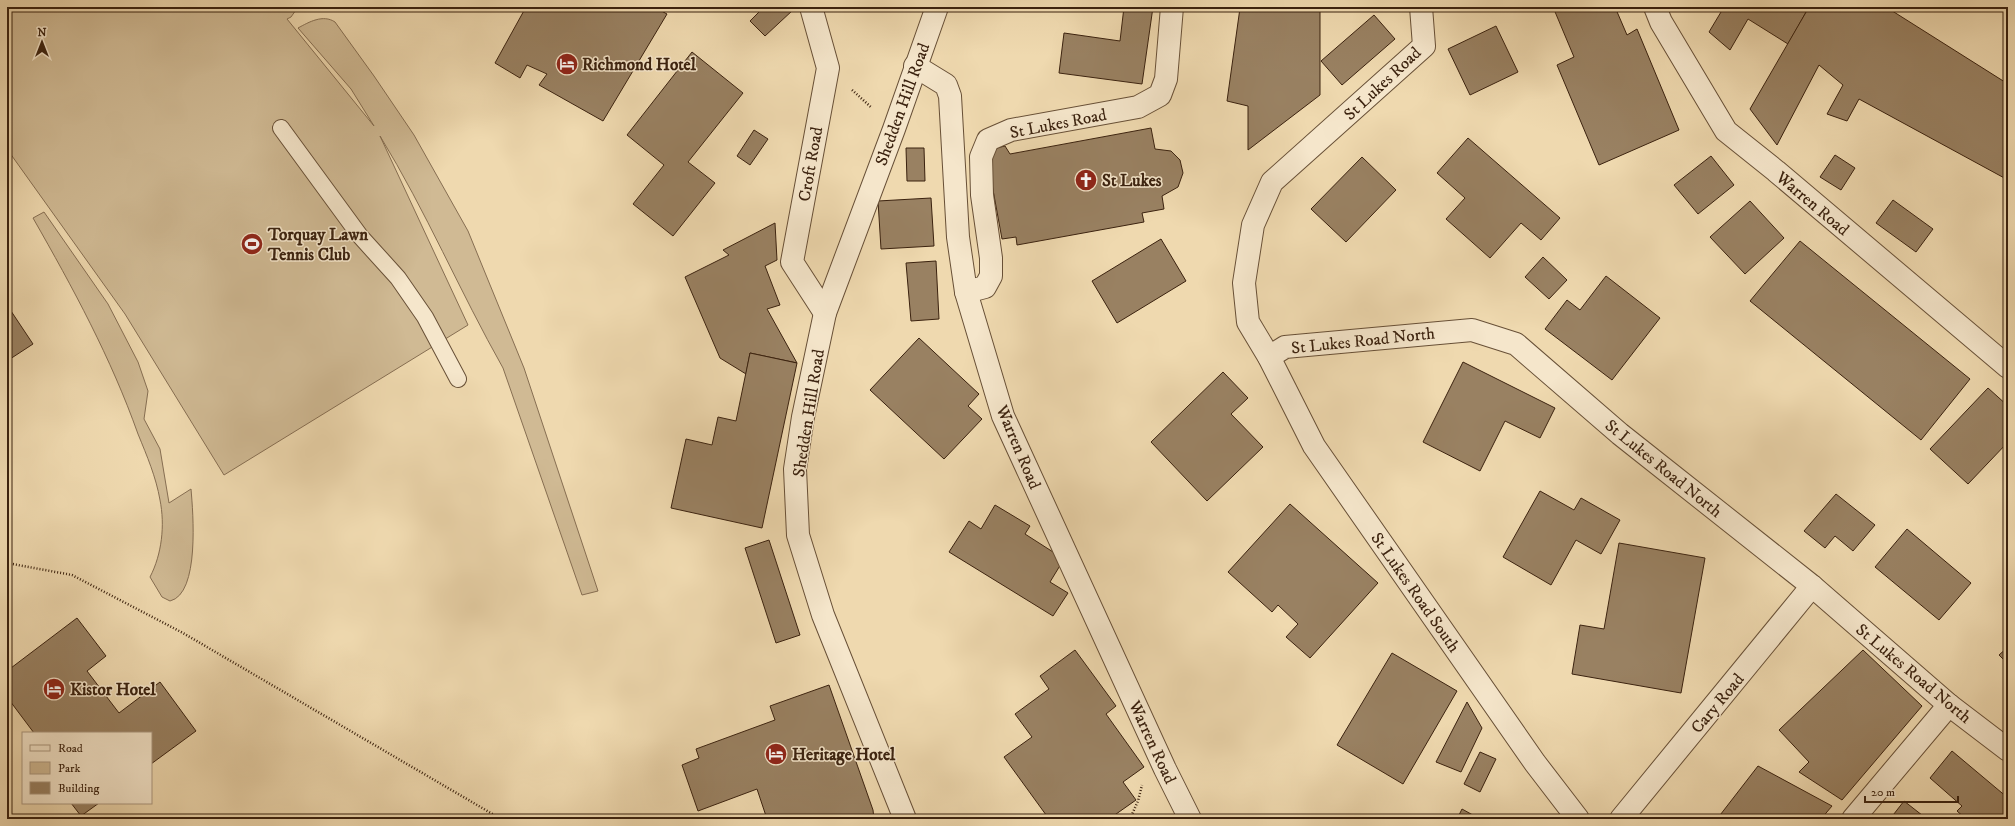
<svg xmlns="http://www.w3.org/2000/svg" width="2015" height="826" font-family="'IM FELL DW Pica',serif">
	<rect width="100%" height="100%" fill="#efd9af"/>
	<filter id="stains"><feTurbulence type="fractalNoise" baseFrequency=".005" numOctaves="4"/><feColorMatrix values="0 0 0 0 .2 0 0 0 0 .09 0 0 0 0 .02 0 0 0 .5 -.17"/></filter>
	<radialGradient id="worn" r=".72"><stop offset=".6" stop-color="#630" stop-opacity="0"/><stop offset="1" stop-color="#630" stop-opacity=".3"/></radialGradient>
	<g fill="#d0ba94" stroke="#866e52">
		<path d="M 7,7 L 298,7 L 291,17 L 287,19 L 374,126 L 351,89 L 298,28 C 309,22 323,14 335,22 L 374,76 L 414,135 L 468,231 L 524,368 L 598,591 L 582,595 L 503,368 C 460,292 426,211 380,136 L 468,325 L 224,475 L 125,314 L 7,149 Z"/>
		<path d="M 44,212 L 108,304 L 138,362 L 148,391 L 144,419 L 160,449 L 169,503 L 191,489 C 193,512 200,594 170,601 L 162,597 L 150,577 C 162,554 165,525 160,500 C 156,477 147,456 138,434 C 111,358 73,288 33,218 Z"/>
	</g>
	<g fill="#998162" stroke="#3b220f">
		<path d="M 526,7 L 654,7 L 667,14 L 603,121 L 539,85 L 547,74 L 527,65 L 520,78 L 495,63 Z"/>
		<path d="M 760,7 L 790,7 L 793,10 L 765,36 L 750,21 L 762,9 Z"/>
		<path d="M 1124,7 L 1153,7 L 1142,84 L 1059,73 L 1064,33 L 1120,41 Z"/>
		<path d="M 1553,7 L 1615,7 L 1627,35 L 1637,29 L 1679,130 L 1599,165 L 1557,65 L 1574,57 Z"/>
		<path d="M 1724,7 L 1809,7 L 1788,44 L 1748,19 L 1730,50 L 1709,32 Z"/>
		<path d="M 1809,7 L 1886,7 L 2008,84 L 2008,180 L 1859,99 L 1847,121 L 1827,114 L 1843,85 L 1819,65 L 1777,145 L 1750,109 Z"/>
		<path d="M 1240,8 L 1320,10 L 1320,95 L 1248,150 L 1248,106 L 1227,101 Z"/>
		<path d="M 1374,15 L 1395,39 L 1342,85 L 1321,61 Z"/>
		<path d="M 1496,26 L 1518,72 L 1470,95 L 1448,49 Z"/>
		<path d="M 692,52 L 743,93 L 688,162 L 715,183 L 673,236 L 633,204 L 664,165 L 627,135 Z"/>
		<path d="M 1151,128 L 1155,149 L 1171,151 L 1180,160 L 1183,173 L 1178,187 L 1162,196 L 1164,209 L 1142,213 L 1144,222 L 1017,245 L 1016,237 L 1002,239 L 987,157 L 992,149 L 1005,146 L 1010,154 Z"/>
		<path d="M 754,130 L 768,139 L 750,165 L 737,156 Z"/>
		<path d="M 1468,138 L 1560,218 L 1541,240 L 1521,223 L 1490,258 L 1446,219 L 1465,198 L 1437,173 Z"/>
		<path d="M 906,148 L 924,148 L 925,181 L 907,181 Z"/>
		<path d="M 1835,155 L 1855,168 L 1841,190 L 1820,177 Z"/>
		<path d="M 1711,156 L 1734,185 L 1698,214 L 1674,185 Z"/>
		<path d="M 1362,157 L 1396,190 L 1346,242 L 1311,209 Z"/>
		<path d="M 931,198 L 934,246 L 881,249 L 878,201 Z"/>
		<path d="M 1893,200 L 1933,229 L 1916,252 L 1876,223 Z"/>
		<path d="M 1750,201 L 1784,238 L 1745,274 L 1710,237 Z"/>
		<path d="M 775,223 L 777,260 L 765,266 L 780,305 L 767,309 L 797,363 L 750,353 L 746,374 L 720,358 L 685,277 L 729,255 L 723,250 Z"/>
		<path d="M 1161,239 L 1186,281 L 1117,323 L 1092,281 Z"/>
		<path d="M 1800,241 L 1970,379 L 1921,440 L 1750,301 Z"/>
		<path d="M 1543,257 L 1567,280 L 1549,299 L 1525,277 Z"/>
		<path d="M 936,261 L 939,319 L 911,321 L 906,263 Z"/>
		<path d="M 1606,276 L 1660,318 L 1612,380 L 1545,329 L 1567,300 L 1580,310 Z"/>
		<path d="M 7,305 L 33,344 L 7,361 Z"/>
		<path d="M 919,338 L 979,394 L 968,406 L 982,419 L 944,459 L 870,390 Z"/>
		<path d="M 750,353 L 797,363 L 762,528 L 671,508 L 686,439 L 712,445 L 718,417 L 736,421 Z"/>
		<path d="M 1463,362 L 1555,408 L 1540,438 L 1505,421 L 1480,471 L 1423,442 Z"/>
		<path d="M 1223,372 L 1248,398 L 1231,414 L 1263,447 L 1207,501 L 1151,442 Z"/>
		<path d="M 1988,388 L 2008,406 L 2008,442 L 1968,484 L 1930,449 Z"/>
		<path d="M 1540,491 L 1574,510 L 1581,498 L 1620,520 L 1601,554 L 1576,540 L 1551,585 L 1503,557 Z"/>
		<path d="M 1836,494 L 1875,525 L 1853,551 L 1835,536 L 1825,548 L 1804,531 Z"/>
		<path d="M 1290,504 L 1378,583 L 1310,658 L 1286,637 L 1298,624 L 1278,605 L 1272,612 L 1228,572 Z"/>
		<path d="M 995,505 L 1030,526 L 1025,534 L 1064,559 L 1050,582 L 1068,593 L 1053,616 L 949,552 L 969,521 L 981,529 Z"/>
		<path d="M 1907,529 L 1971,583 L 1939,620 L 1875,567 Z"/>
		<path d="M 769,540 L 800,635 L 776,643 L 745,548 Z"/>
		<path d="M 1619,543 L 1705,558 L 1681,693 L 1572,674 L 1580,625 L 1604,629 Z"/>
		<path d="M 77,618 L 106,656 L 87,671 L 119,713 L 160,682 L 196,731 L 151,764 L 151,733 L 34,733 L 7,697 L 7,671 Z"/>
		<path d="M 2008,647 L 2008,664 L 1999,655 Z"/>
		<path d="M 1075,650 L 1116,706 L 1106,714 L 1144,767 L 1123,782 L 1136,800 L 1109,819 L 1049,819 L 1004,757 L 1032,737 L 1015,714 L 1049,689 L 1040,676 Z"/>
		<path d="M 1863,650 L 1922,706 L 1842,800 L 1799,772 L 1809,762 L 1779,730 Z"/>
		<path d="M 1392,653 L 1457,691 L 1403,784 L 1337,745 Z"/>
		<path d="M 829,685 L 873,810 L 874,819 L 767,819 L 757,789 L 698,811 L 682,765 L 699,758 L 696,749 L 775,720 L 770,706 Z"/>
		<path d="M 1467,702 L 1482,728 L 1461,772 L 1436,762 Z"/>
		<path d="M 1952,751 L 2008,798 L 2008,819 L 1966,819 L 1957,811 L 1962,806 L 1930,778 Z"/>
		<path d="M 1480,752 L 1496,759 L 1480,792 L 1464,784 Z"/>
		<path d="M 1758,766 L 1832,806 L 1821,819 L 1717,819 Z"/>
		<path d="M 1904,801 L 1927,819 L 1890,819 Z"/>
		<path d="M 71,803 L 99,803 L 81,816 Z"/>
		<path d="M 1462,809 L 1480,819 L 1457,819 Z"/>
	</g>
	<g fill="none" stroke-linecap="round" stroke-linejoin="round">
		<g stroke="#685037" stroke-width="18">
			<path id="service" d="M 281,128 L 360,236 L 398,278 L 425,317 L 458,379"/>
		</g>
		<g stroke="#685037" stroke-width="24">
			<g id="minor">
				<path d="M 811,7 L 828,68 L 792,262 L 825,313"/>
				<path d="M 1421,7 L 1424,46 L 1272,182 L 1253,225 L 1244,283 L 1248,322 L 1269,357 L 1314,446 L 1535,763 L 1578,819"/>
				<path d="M 1655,7 L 1661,22 L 1726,131 L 1776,171 L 2008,367"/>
				<path d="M 915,66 L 946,85 L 950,96 L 958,237 L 966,292 L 1003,416 L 1165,769 L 1190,819"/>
				<path d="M 966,292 L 985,287 L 991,276 L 991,258 L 982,195 L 981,157 L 988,140 L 1011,130 L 1138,107 L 1160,95 L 1166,79 L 1172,7"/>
				<path d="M 1269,357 L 1285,347 L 1472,330 L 1516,344 L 1620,434 L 1812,586 L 1949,705 L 2008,750"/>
				<path d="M 1621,819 L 1812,586"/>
				<path d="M 1853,819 L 1949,705"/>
			</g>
		</g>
		<g stroke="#685037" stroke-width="24">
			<path id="tertiary" d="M 905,819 L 823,615 L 798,535 L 795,469 L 803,417 L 825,313 L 894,129 L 937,7"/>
		</g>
		<g stroke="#3b220f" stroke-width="2.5" stroke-dasharray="1 2" stroke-linecap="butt">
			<path d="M 852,90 L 872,108"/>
			<path d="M 7,563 L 72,575 L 183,633 L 501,819"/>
			<path d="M 1130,819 L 1138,801 L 1142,785"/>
		</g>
		<use href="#service" stroke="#f5e6cb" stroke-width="16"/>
		<use href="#minor" stroke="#f5e6cb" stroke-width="22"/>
		<use href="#tertiary" stroke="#f5e6cb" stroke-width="22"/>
	</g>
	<defs>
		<g id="hotel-disc" transform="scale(1.15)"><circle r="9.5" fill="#8f2418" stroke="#f5e6cb"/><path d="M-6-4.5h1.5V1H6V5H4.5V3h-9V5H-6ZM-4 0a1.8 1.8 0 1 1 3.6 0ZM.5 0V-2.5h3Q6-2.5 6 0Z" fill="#fff"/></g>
		<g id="church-disc" transform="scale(1.15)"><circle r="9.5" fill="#8f2418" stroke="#f5e6cb"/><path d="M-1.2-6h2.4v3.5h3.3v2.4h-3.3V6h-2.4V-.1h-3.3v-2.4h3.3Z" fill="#fff"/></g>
		<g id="stadium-disc" transform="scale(1.15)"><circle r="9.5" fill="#8f2418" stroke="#f5e6cb"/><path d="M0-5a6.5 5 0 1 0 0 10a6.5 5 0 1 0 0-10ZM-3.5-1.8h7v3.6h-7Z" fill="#fff"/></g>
	</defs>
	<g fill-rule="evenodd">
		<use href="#hotel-disc" x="567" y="64"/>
		<use href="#church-disc" x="1086" y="180"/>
		<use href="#stadium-disc" x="252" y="244"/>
		<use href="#hotel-disc" x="54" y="689"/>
		<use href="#hotel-disc" x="776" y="754"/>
	</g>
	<g text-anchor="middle" stroke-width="3" stroke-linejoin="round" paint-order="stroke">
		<g font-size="17" font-weight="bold" fill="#3b220f" stroke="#f5e6cb" text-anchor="start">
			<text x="582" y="70">Richmond Hotel</text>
			<text x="1102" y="186">St Lukes</text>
			<text x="268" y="240">Torquay Lawn<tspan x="268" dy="20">Tennis Club</tspan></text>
			<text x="70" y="695">Kistor Hotel</text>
			<text x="792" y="760">Heritage Hotel</text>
		</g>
		<g font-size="17" fill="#3b220f" stroke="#f5e6cb">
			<text transform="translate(1382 83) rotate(-43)" y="6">St Lukes Road</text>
			<text transform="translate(902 104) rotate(-70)" y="6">Shedden Hill Road</text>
			<text transform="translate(1058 123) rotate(-11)" y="6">St Lukes Road</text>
			<text transform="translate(810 164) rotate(-80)" y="6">Croft Road</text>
			<text transform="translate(1813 203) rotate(40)" y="6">Warren Road</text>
			<text transform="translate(1363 340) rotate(-6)" y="6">St Lukes Road North</text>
			<text transform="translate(808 413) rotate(-81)" y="6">Shedden Hill Road</text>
			<text transform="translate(1019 447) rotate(67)" y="6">Warren Road</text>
			<text transform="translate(1664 468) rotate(39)" y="6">St Lukes Road North</text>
			<text transform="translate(1416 592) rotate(55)" y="6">St Lukes Road South</text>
			<text transform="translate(1914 673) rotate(40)" y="6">St Lukes Road North</text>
			<text transform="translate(1717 703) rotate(-50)" y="6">Cary Road</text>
			<text transform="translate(1153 742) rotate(65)" y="6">Warren Road</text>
		</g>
	</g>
	<rect width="2015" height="826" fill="none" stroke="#efd9af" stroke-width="24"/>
	<rect x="8" y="8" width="1999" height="810" fill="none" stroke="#3b220f" stroke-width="2"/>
	<rect x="12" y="12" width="1991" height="802" fill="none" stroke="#3b220f"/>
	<rect x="22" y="732" width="130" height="72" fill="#f5e6cb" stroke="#ab9880"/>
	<rect x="30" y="745" width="20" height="6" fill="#f5e6cb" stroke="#ab9880"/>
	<text x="58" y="752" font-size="12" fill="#3b220f">Road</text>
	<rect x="30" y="762" width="20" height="12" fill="#d0ba94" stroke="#ab9880"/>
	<text x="58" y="772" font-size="12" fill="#3b220f">Park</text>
	<rect x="30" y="782" width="20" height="12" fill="#998162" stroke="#ab9880"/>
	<text x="58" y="792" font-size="12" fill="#3b220f">Building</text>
	<g transform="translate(42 42)" stroke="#f5e6cb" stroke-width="3" paint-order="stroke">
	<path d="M0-3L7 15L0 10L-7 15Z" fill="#3b220f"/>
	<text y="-6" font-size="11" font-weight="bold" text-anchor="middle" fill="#3b220f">N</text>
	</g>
	<path d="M1865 796v6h93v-6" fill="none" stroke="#3b220f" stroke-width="2"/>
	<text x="1871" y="796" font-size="12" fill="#3b220f" stroke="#f5e6cb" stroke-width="3" paint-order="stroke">20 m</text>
	<rect width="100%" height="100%" filter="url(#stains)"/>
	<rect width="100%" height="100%" fill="url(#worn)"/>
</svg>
